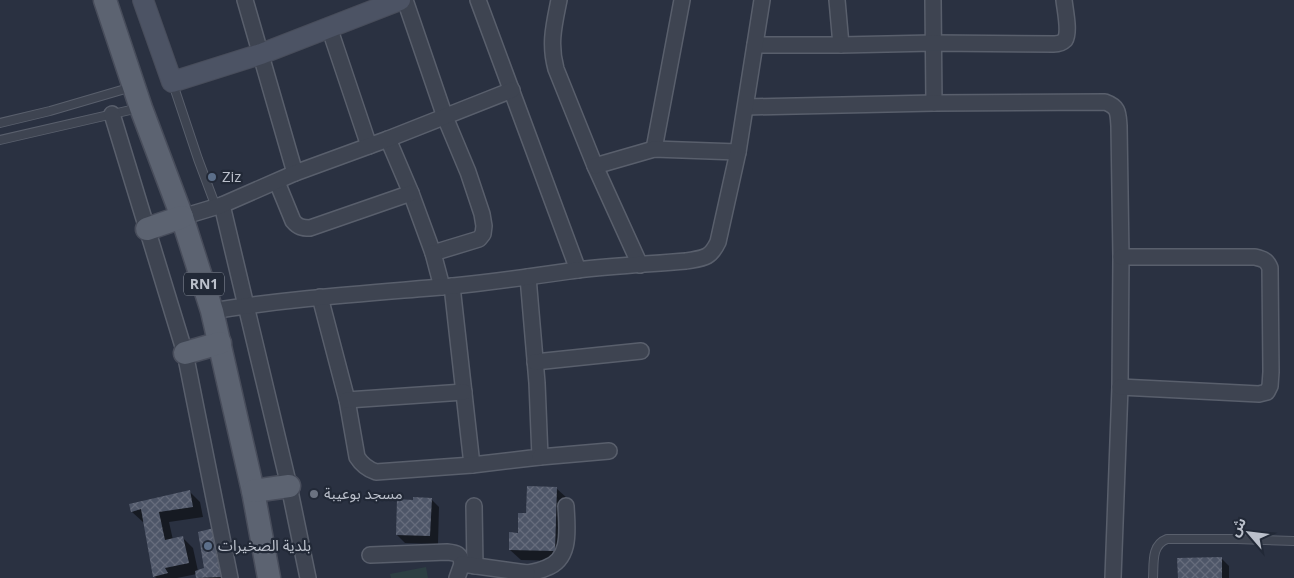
<svg xmlns="http://www.w3.org/2000/svg" width="1294" height="578" font-family="'Open Sans','Noto Sans Arabic',sans-serif">
	<defs>
		<pattern id="building-cross-hatch" width="8" height="8" patternUnits="userSpaceOnUse" patternTransform="scale(1.25)"><rect width="8" height="8" fill="#4e5668"/><path d="M0 0l8 8M0 8l8-8" fill="none" stroke="#666c7c"/></pattern>
	</defs>
	<rect width="100%" height="100%" fill="#2a3141"/>
	<path fill="#2d3f43" d="M 426,567 L 428,578 L 391,578 L 390,574 Z"/>
	<g fill="#0007">
		<path d="M 556,488 L 567,498 L 565,561 L 521,560 L 510,550 L 528,514 Z"/>
		<path d="M 189,491 L 200,502 L 203,517 L 169,522 L 173,540 L 183,538 L 193,548 L 198,571 L 206,569 L 214,529 L 230,578 L 198,578 L 197,574 L 177,578 L 156,578 L 154,576 L 144,521 L 143,522 L 132,512 Z"/>
		<path d="M 431,499 L 439,507 L 438,544 L 405,543 L 397,535 L 414,501 Z"/>
		<path d="M 1222,559 L 1229,566 L 1229,578 L 1179,578 Z"/>
	</g>
	<g fill="url(#building-cross-hatch)">
		<path d="M 527,486 L 557,487 L 555,551 L 509,550 L 509,532 L 518,533 L 518,513 L 526,513 Z"/>
		<path d="M 190,490 L 193,507 L 159,512 L 165,540 L 183,536 L 189,563 L 165,568 L 168,573 L 153,577 L 141,509 L 131,512 L 129,504 Z"/>
		<path d="M 413,497 L 432,498 L 430,536 L 396,535 L 397,499 L 413,500 Z"/>
		<path d="M 214,528 L 221,577 L 196,578 L 195,571 L 204,568 L 198,532 Z"/>
		<path d="M 1222,557 L 1222,578 L 1178,578 L 1177,558 Z"/>
	</g>
	<g fill="none" stroke-linecap="round" stroke-linejoin="round">
		<g stroke="#595f6c" stroke-width="10">
			<g id="lane">
				<path d="M 173,84 L 198,159 L 216,207"/>
				<path d="M 0,123 L 50,111 L 132,87"/>
				<path d="M 0,140 L 139,108"/>
				<path d="M 1153,578 C 1154,563 1151,545 1167,539 L 1237,539 L 1294,541"/>
			</g>
		</g>
		<g stroke="#595f6c" stroke-width="18">
			<g id="street">
				<path d="M 245,0 L 295,173"/>
				<path d="M 478,0 L 578,270"/>
				<path d="M 559,0 C 554,25 549,44 556,69 L 595,166 L 640,265"/>
				<path d="M 837,0 L 841,45"/>
				<path d="M 933,0 L 934,103"/>
				<path d="M 329,27 L 369,146"/>
				<path d="M 755,45 L 841,45 L 933,43 L 1054,44 C 1058,44 1062,43 1065,40 C 1070,32 1065,10 1064,0"/>
				<path d="M 746,107 L 934,103 L 1105,102 C 1119,107 1118,113 1119,126 L 1121,257 L 1120,387 L 1113,578"/>
				<path d="M 112,114 L 185,353 L 230,578"/>
				<path d="M 388,139 L 411,193 L 433,253 L 479,239 L 483,234 L 484,226 L 482,214 L 468,172 L 445,117 L 405,0"/>
				<path d="M 654,149 L 682,0"/>
				<path d="M 595,166 L 654,149 L 738,152"/>
				<path d="M 277,182 L 293,221 C 298,227 302,228 310,228 L 411,193"/>
				<path d="M 222,205 L 289,486 L 308,578"/>
				<path d="M 182,217 L 222,205 L 295,173 L 388,139 L 512,90"/>
				<path d="M 433,253 L 442,287"/>
				<path d="M 452,286 L 472,465"/>
				<path d="M 320,297 L 347,400 L 357,457 C 362,465 367,469 376,472 L 472,465 L 540,457 L 537,383 L 528,277"/>
				<path d="M 212,311 C 292,298 373,293 453,286 C 494,282 535,276 577,270 C 613,266 650,264 686,261 C 703,258 710,259 718,242 L 738,152 L 762,0"/>
				<path d="M 535,362 L 641,351"/>
				<path d="M 1120,387 L 1259,394 L 1267,392 L 1270,386 L 1271,372 L 1270,268 C 1267,260 1263,259 1255,257 L 1121,257"/>
				<path d="M 347,400 L 464,392"/>
				<path d="M 540,457 L 609,451"/>
				<path d="M 474,506 L 475,566"/>
				<path d="M 370,555 L 447,552 C 457,553 461,554 462,564"/>
				<path d="M 527,573 C 533,572 540,571 546,568 C 572,559 567,528 566,506"/>
				<path d="M 457,578 L 462,564 L 527,573 L 526,578"/>
			</g>
		</g>
		<g stroke="#484d5b" stroke-width="22">
			<path id="secondary" d="M 143,0 L 172,82 L 261,54 L 400,0"/>
		</g>
		<g stroke="#484d5b" stroke-width="25">
			<g id="primary">
				<path d="M 105,0 L 141,108 L 182,217 L 212,311 L 253,491 L 269,578"/>
				<path d="M 147,229 L 182,217"/>
				<path d="M 185,353 L 220,343"/>
				<path d="M 253,491 L 289,486"/>
			</g>
		</g>
		<use href="#lane" stroke="#3e4451" stroke-width="8"/>
		<use href="#street" stroke="#3e4451" stroke-width="15"/>
		<use href="#secondary" stroke="#4c5364" stroke-width="20"/>
		<use href="#primary" stroke="#5c6371" stroke-width="22"/>
	</g>
	<g fill="#5c6f8a" stroke="#222937" stroke-width="2">
		<circle cx="212" cy="177" r="5"/>
		<circle cx="208" cy="546" r="5"/>
	</g>
	<circle fill="#6b7280" stroke="#222937" stroke-width="2" cx="314" cy="494" r="5"/>
	<g text-anchor="middle" stroke-width="4.5" stroke-linejoin="round" paint-order="stroke">
		<rect fill="#222937" stroke="#8d939f" stroke-width="1" x="184" y="272.5" width="40" height="23" rx="4"/>
		<g font-size="14" font-weight="bold" fill="#bbc0cb">
			<text x="204" y="289">RN1</text>
		</g>
		<g font-size="15" fill="#bbc0cb" stroke="#222937" text-anchor="start">
			<text x="222" y="182">Ziz</text>
			<text x="324" y="499">مسجد بوعيبة</text>
			<text x="218" y="551">بلدية الصخيرات</text>
		</g>
	</g>
	<g transform="translate(1249 533) rotate(298)" stroke="#222937" stroke-width="4" paint-order="stroke">
	<path d="M0-4L9 19L0 12L-9 19Z" fill="#bbc0cb"/>
	<text y="-8" font-size="14" font-weight="bold" text-anchor="middle" fill="#bbc0cb">ش</text>
	</g>
</svg>
